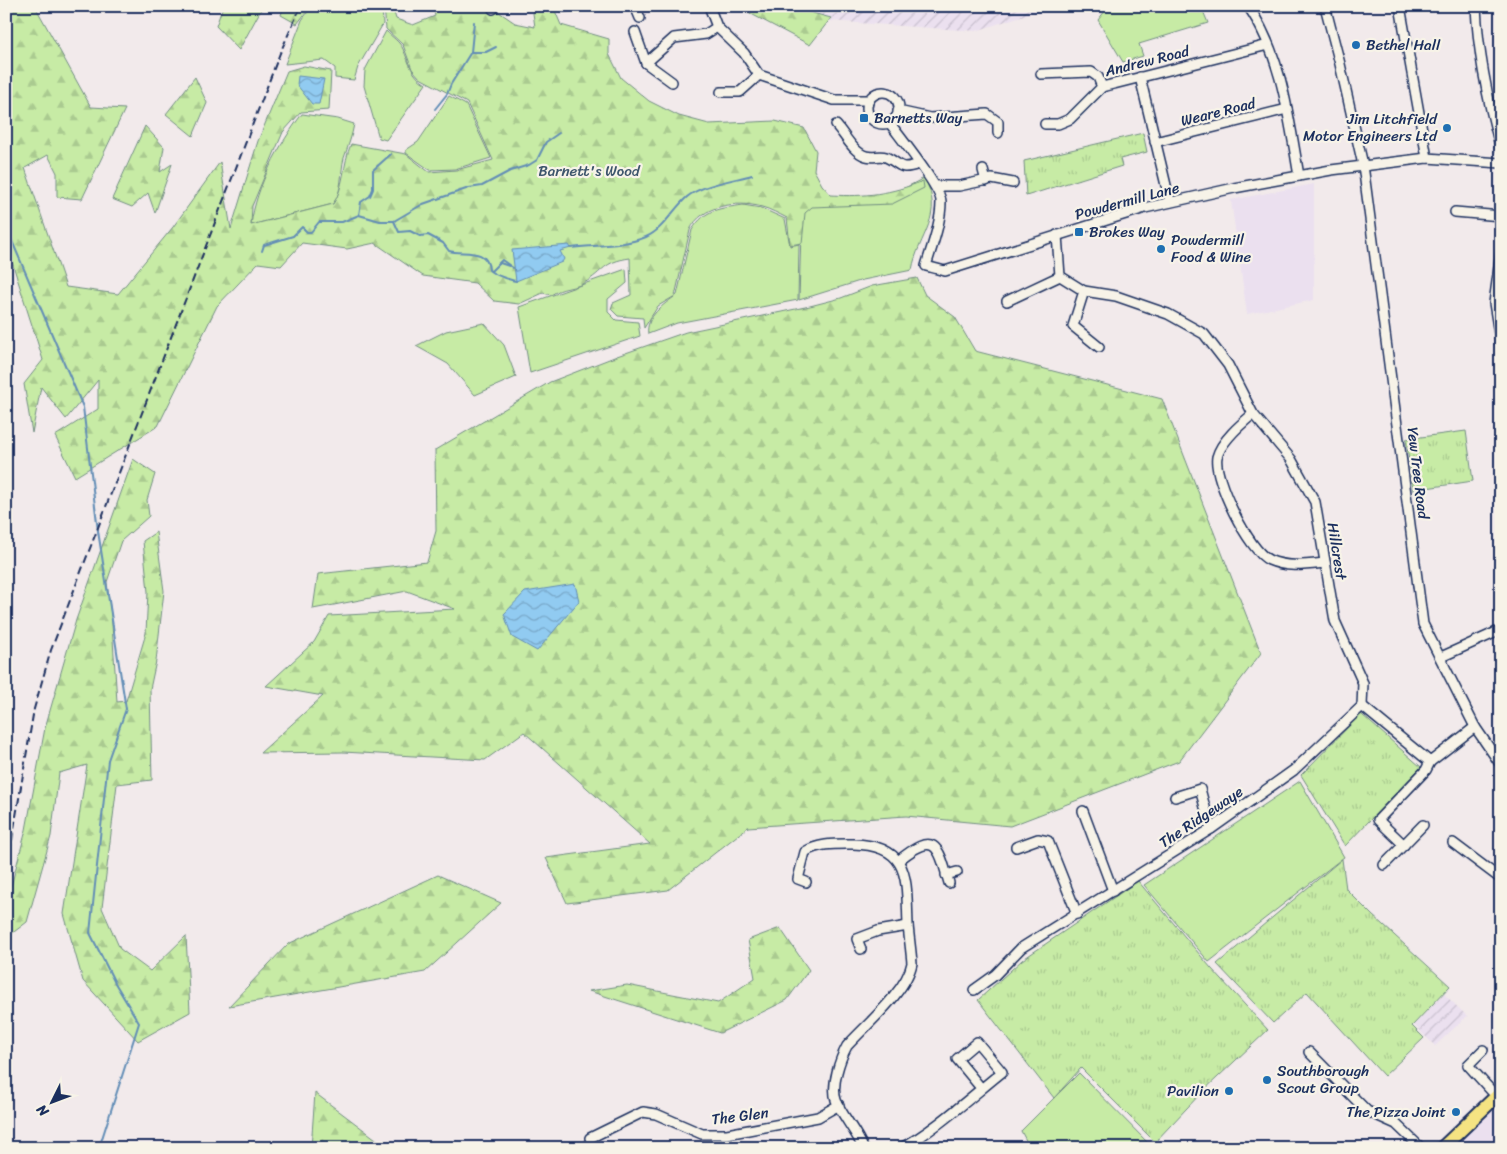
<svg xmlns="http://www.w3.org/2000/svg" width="1507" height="1154" font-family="Sriracha,sans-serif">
	<defs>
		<pattern id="industrial-furrows" width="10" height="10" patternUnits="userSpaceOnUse" patternTransform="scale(1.25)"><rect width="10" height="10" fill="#ebe0ef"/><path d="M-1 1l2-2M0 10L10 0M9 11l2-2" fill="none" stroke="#c9c0cf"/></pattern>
		<pattern id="forest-firs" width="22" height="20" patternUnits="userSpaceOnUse" patternTransform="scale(1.25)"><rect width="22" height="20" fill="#c7eba5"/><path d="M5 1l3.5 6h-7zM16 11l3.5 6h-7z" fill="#aaca90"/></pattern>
		<pattern id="park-tufts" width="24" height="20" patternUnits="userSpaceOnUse" patternTransform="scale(1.25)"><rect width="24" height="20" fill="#c7eba5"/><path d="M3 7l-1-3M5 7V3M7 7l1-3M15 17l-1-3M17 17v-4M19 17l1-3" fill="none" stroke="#aaca90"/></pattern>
		<pattern id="water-waves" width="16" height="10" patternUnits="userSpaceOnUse" patternTransform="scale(1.25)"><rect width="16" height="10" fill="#91cbf1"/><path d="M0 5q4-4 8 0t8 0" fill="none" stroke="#76a5c6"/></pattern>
	</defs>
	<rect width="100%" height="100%" fill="#f2eaeb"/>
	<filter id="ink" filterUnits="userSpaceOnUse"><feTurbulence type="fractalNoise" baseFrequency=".02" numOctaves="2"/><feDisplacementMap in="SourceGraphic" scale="10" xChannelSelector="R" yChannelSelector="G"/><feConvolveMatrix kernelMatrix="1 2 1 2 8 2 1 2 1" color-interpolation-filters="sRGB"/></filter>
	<g filter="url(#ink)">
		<g fill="#ebe0ef">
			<path d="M 1314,184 L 1314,300 L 1247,314 L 1231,200 Z"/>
			<path d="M 1501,1098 L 1501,1140 L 1493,1148 L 1451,1148 Z"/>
		</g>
		<g fill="url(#industrial-furrows)">
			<path d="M 755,6 L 1051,6 L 976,31 L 755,16 Z"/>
			<path d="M 1444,994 L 1467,1016 L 1435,1046 L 1414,1025 Z"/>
		</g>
		<g fill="#c7eba5" stroke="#718d82">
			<path d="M 312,6 L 382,6 L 383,24 L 358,67 L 354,80 L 335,78 L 335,68 L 324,60 L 285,64 L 302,20 Z"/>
			<path d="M 1109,6 L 1201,6 L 1208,23 L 1139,44 L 1143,56 L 1123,62 L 1098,20 Z"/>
			<path d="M 386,31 C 392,37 400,42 403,49 C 410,64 411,75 426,84 L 386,140 L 379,138 L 364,86 L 365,70 Z"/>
			<path d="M 449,96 L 466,105 L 491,158 L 455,169 L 430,170 L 406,153 L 406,150 L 418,142 Z"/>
			<path d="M 302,114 L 338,119 L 354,124 C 352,136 348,146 344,158 C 340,173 343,191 333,204 L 251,225 C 256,186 279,145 302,114 Z"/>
			<path d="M 924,178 C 946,215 918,235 912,270 L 863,280 L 799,300 L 802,199 L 882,200 Z"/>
			<path d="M 743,205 L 761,208 L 785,219 L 790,246 L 799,244 L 798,300 L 677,323 L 648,334 C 645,317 664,304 677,295 L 692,230 C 706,208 719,209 743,205 Z"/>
			<path d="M 626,269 L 627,283 L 608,299 L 608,312 L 616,320 L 638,322 L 640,336 L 530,373 L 519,307 Z"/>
			<path d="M 484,323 L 504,345 L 516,377 L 475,395 L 448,364 L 416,346 L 446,331 Z"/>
			<path d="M 1300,781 L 1344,857 L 1209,962 L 1144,885 Z"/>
			<path d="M 1079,1073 L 1153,1148 L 1030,1148 L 1021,1131 Z"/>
		</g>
		<g fill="url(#forest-firs)" stroke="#718d82">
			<path d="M 6,6 L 35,6 L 91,107 L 125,109 L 82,199 L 57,197 L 57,173 L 48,155 L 25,168 L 66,287 L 118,294 L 173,227 L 220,162 L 231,229 L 258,141 L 287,71 L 304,66 L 331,71 L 329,110 L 301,112 L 283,132 L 252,206 L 251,225 L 333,204 C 344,189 343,163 351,144 L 406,154 L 429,172 L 456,170 L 493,160 L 467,103 L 420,78 L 412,69 L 403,45 L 386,29 L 384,6 L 392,6 L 396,19 L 413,25 L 435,16 L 433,6 L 490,6 L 515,23 L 535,27 L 532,6 L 553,6 L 561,25 L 609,39 L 609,54 L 621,78 L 649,101 L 679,116 L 709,124 L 775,121 L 804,128 L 816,151 L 814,170 L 822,185 L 831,195 C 866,197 890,194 923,181 L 924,188 L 892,204 L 812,207 L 805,213 L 802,243 L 790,245 L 787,218 C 779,214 770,209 762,207 C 737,200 701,205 690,230 L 675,296 L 658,306 L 644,328 L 643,318 L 618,316 L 611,309 L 613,303 L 631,295 L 630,258 C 602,262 605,271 584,283 C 574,289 562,287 551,295 L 543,293 L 519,304 L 494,301 L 475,283 L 423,276 L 375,243 L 347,249 L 302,243 L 281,266 L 258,263 L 217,306 L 158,426 L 75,477 L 55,436 L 98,409 L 98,380 L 66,419 L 41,387 L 32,433 L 24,384 L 43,360 L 6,243 Z"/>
			<path d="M 223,6 L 263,6 L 239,50 L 216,26 Z"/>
			<path d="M 284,6 L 311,6 L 297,24 L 281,15 Z"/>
			<path d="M 736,6 L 787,6 L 831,18 L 810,45 Z"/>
			<path d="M 195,77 L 207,103 L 193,136 L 166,114 Z"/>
			<path d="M 145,126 L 164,147 L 160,172 L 172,164 L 155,213 L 148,193 L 132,207 L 112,199 Z"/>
			<path d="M 917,278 L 925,295 L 955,317 L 975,351 L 1162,399 L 1261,653 L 1179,761 L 1010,826 L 906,816 L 748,827 L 668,890 L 567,903 L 546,858 L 650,844 L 524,732 L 485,760 L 343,752 L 260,753 L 323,696 L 266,686 L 314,642 L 329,616 L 455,609 L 407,591 L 313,609 L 318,574 L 427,562 L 436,531 L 435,450 L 550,382 L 617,356 L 686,332 L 810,306 L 841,298 L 872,286 Z"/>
			<path d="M 133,459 L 155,474 L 147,500 L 149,516 L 121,541 L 107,582 L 112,624 L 117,702 L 126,701 L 146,633 L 148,592 L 143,541 L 156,532 L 164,591 L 156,661 L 150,689 L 152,780 L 117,784 L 102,908 L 120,949 L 150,971 L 186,936 L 190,1012 L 138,1041 L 83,981 L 64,914 L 87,765 L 59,773 L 51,836 L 27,922 L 6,938 L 6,905 L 26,830 L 45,728 L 76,620 Z"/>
			<path d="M 438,875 L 501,903 L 425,972 L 229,1006 L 288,944 Z"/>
			<path d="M 780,928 L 809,970 L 787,1000 L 720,1033 L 589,991 L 627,985 L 718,1003 L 755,978 L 748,940 Z"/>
			<path d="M 315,1093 L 384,1145 L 385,1148 L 311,1148 Z"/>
		</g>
		<g fill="url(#park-tufts)" stroke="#718d82">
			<path d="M 1143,133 L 1147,152 L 1120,159 L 1122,166 L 1026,196 L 1024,161 Z"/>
			<path d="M 1466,431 L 1473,481 L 1413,490 L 1406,439 Z"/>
			<path d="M 1361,714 L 1421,767 L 1345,846 L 1301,775 Z"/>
			<path d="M 1342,859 L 1346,889 L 1372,915 L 1450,986 L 1412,1026 L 1424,1038 L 1384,1076 L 1307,992 L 1273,1023 L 1217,964 Z"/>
			<path d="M 1138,881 L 1211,968 L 1268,1030 L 1202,1092 L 1155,1142 L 1081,1068 L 1054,1098 L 978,1000 L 1022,960 Z"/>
		</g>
		<g fill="url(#water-waves)" stroke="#628db6">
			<path d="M 298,76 L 324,79 L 319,104 L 312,104 L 297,85 Z"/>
			<path d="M 569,245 L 571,248 L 560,251 L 564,259 L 562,262 L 516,281 L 512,250 Z"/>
			<path d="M 575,584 L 579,601 L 537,651 L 512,637 L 504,614 L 525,592 Z"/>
		</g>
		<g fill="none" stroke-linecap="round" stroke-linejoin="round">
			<g stroke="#628db6" stroke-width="2">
				<path d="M 471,52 L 474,22"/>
				<path d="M 435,109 L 447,94 L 451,84 L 471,52 L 486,52 L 496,47"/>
				<path d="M 359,215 L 361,202 L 370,196 L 373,189 L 373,170 L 391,154"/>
				<path d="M 394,221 L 399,232 L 410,231 L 420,236 L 428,235 L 443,243 L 449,251 C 463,255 488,247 489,270 C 492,274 510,280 516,281"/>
				<path d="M 6,227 L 83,407 L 98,531 L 126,709 L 108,760 L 90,933 L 115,983 L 139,1023 L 99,1148"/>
				<path d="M 571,248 C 596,245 624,246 646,237 C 663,230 673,209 687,197 C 701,185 734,180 752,175"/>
				<path d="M 262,251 L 264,245 L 293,236 L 302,227 L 307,232 L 311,232 L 319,222 L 342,222 L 359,215 L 380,221 L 394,221 L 423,204 L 469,188 L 482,186 L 510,171 L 529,165 L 537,160 L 546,142 L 559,133"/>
				<path d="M 500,263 L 509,266"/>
				<path d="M 491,271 L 502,260 L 513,268"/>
			</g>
			<g stroke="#1b2f5e" stroke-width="12">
				<g id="minor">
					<path d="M 635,6 L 640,18"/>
					<path d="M 709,6 L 717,27 L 744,53 L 759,75 L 834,100 L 869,100"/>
					<path d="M 1248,6 C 1282,55 1289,119 1299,176"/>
					<path d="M 1325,6 L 1340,64 L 1363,165 L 1423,624 L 1475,727 L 1501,765"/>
					<path d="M 1400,6 L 1427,158"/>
					<path d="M 1476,6 C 1478,55 1488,102 1501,149"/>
					<path d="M 564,7 L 570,6"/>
					<path d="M 493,9 L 494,6"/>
					<path d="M 635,32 L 646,63"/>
					<path d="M 1041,74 L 1091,72 L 1098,77 L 1102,87"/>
					<path d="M 1140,77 L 1170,202"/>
					<path d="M 672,82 L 646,63 L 674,38 L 706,34 L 717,27"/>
					<path d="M 721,92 L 740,92 L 759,75"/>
					<circle cx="883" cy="108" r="16"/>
					<path d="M 898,111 L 930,118 L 987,114 L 998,122 L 998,133"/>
					<path d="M 889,122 C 899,136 942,189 941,202 C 941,223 932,246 926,266 L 945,271 L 1145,208 L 1234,188 L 1331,170 L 1427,158 L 1501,163"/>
					<path d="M 1045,124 L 1058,124 L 1070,119 L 1102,87 L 1268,45"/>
					<path d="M 836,125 C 845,135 853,152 866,156 C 873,158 880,155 886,157 C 903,165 898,171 919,164"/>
					<path d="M 1155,142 L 1287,109"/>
					<path d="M 983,170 L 986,181"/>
					<path d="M 935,186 L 959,186 L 992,179 L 1013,183"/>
					<path d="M 1455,212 L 1501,216"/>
					<path d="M 1057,235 L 1060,276 L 1084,291 L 1116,296 L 1168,314 L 1204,334 L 1228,365 L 1253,414 L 1291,459 L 1315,502 L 1335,621 L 1363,683 L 1362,706"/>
					<path d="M 1501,252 L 1494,303 L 1501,346"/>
					<path d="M 1084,291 L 1073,326 L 1099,347"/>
					<path d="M 1007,301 L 1060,276"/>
					<path d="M 1253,414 C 1241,424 1221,441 1217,457 C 1213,478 1249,551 1269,560 C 1287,568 1306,565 1325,563"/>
					<path d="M 1441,657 L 1501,630"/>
					<path d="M 1175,797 L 1200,789 L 1211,829"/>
					<path d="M 1083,811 L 1113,891"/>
					<path d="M 1453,843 L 1501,879"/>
					<path d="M 1404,845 L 1378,820 L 1426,770 L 1430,762"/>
					<path d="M 1016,847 L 1038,839 L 1048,841 L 1077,914"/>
					<path d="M 898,861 C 935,831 938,844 949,883"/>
					<path d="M 1384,865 L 1423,825"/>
					<path d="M 946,875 L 957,872"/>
					<path d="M 806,882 L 798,879 L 805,852 C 818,843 837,844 853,844 C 912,845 906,881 908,925 C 909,937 911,950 912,963 C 907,991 867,1024 847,1046 C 840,1059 831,1085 836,1100 C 840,1113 857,1132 863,1148"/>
					<path d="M 861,949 L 857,939 L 878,931 L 908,926"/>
					<path d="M 974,990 L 995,975 L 1021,948 L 1211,829 L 1294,770 L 1362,706 L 1430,762 L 1475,727"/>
					<path d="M 1483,1050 L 1468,1065 L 1496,1096"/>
					<path d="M 1309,1052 L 1367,1111 L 1396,1124 L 1421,1148"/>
					<path d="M 590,1138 L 643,1112 L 656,1114 L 702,1134 L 727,1134 L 818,1117 L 839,1105"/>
					<path d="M 901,1148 C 933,1132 973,1095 1002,1072 L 977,1042 L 957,1059 L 981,1088"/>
				</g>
			</g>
			<g stroke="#1b2f5e" stroke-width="16">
				<path id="highway" d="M 1442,1148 L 1501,1092"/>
			</g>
			<use href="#minor" stroke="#f7f3e8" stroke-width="9"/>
			<use href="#highway" stroke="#f5e382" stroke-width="12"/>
			<path stroke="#1b2f5e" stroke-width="2" stroke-dasharray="8 4" stroke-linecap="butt" d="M 6,876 L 34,709 L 51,650 L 280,53 L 301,6"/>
		</g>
	</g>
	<g fill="#1f6fb2" stroke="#f7f3e8" stroke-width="2">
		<circle cx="1356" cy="45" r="5"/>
		<rect x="859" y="113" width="10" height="10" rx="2.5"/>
		<circle cx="1447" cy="128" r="5"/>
		<rect x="1074" y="227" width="10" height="10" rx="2.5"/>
		<circle cx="1161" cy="249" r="5"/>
		<circle cx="1267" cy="1080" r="5"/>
		<circle cx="1229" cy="1091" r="5"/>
		<circle cx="1456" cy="1112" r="5"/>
	</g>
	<g text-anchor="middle" stroke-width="4.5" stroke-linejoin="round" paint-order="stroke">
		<g font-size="15" fill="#1b2f5e" stroke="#f7f3e8" text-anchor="start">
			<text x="1366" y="50">Bethel Hall</text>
			<text x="874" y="123">Barnetts Way</text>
			<text x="1437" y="124" text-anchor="end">Jim Litchfield<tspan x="1437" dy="17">Motor Engineers Ltd</tspan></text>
			<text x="1089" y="237">Brokes Way</text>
			<text x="1171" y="245">Powdermill<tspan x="1171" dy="17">Food &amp; Wine</tspan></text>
			<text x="1277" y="1076">Southborough<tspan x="1277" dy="17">Scout Group</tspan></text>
			<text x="1219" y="1096" text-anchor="end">Pavilion</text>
			<text x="1446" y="1117" text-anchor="end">The Pizza Joint</text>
		</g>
		<g font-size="15" fill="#1b2f5e" stroke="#f7f3e8">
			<text transform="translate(1147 61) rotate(-14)" y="5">Andrew Road</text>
			<text transform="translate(1218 112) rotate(-14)" y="5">Weare Road</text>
			<text transform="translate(1127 201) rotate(-15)" y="5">Powdermill Lane</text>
			<text transform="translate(1418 473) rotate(83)" y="5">Yew Tree Road</text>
			<text transform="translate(1337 551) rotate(81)" y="5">Hillcrest</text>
			<text transform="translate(1201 817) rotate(-34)" y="5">The Ridgewaye</text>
			<text transform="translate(740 1116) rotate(-7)" y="5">The Glen</text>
		</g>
		<g font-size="15" fill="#3d556c" stroke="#f7f3e8">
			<text x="589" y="176">Barnett's Wood</text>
		</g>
	</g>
	<rect width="1507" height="1154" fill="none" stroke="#f7f3e8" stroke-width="25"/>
	<rect x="12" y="12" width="1482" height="1129" fill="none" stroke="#1b2f5e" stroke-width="2" filter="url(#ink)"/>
	<g transform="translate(52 1102) rotate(228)" stroke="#f7f3e8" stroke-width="4" paint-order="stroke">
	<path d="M0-4L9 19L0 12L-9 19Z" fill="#1b2f5e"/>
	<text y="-8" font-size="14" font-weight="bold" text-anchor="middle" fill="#1b2f5e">N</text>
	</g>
</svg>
